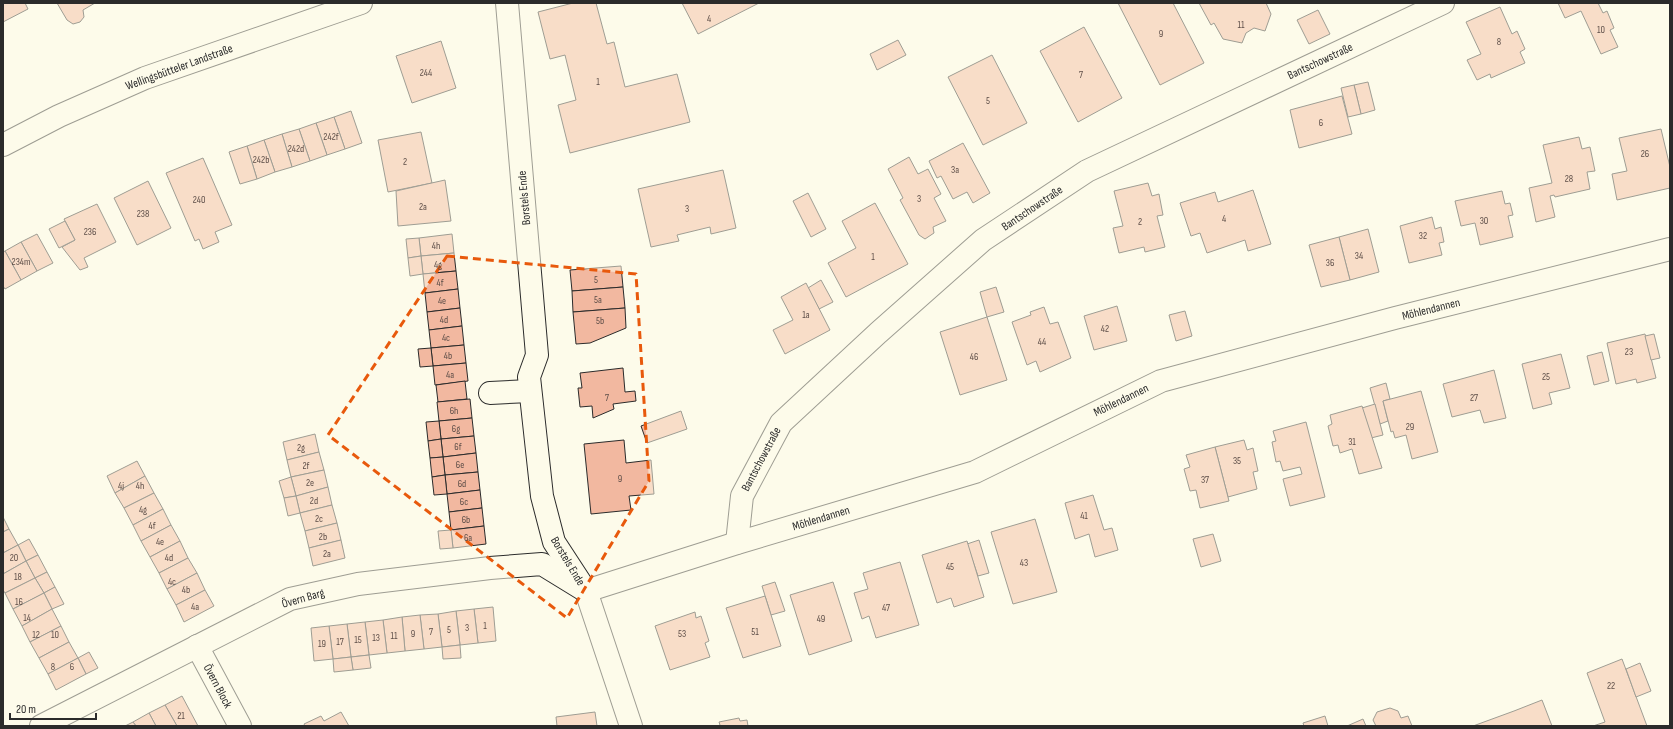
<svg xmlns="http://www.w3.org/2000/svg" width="1673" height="729" font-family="'Sofia Sans Condensed',sans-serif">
	<rect width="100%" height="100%" fill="#fdfbea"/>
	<g fill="#f2b8a0" stroke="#2b2b2b">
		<path d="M 3,3 L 25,3 L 28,9 L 3,22 Z"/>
		<path d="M 57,3 L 95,3 L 83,10 L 84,17 L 80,22 L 73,24 L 67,20 Z"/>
		<path d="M 573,3 L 596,3 L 607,44 L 614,42 L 625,87 L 677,74 L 690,122 L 570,153 L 558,105 L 576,100 L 565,55 L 550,59 L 538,12 Z"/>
		<path d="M 682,3 L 759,3 L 698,34 Z"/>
		<path d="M 1118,3 L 1173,3 L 1204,63 L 1160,85 Z"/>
		<path d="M 1199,3 L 1266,3 L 1271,14 L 1265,31 L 1254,28 L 1246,33 L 1242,43 L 1223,39 L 1214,23 L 1211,25 Z"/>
		<path d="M 1558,3 L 1598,3 L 1603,13 L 1607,11 L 1614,28 L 1610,30 L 1618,47 L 1601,54 L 1581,11 L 1565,18 Z"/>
		<path d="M 1500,7 L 1512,34 L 1517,31 L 1525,49 L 1520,52 L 1525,63 L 1491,78 L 1490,74 L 1477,80 L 1467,60 L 1481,54 L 1466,22 Z"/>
		<path d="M 1318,10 L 1330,34 L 1309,44 L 1297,20 Z"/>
		<path d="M 1084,27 L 1122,98 L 1078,122 L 1040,51 Z"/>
		<path d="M 898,40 L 906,55 L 877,70 L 870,54 Z"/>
		<path d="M 441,41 L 456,88 L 412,103 L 396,56 Z"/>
		<path d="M 992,55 L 1027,123 L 983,145 L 948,77 Z"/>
		<path d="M 1368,82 L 1375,110 L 1361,114 L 1354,85 Z"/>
		<path d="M 1354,85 L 1361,114 L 1348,117 L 1341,88 Z"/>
		<path d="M 1342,96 L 1352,134 L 1299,148 L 1290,110 Z"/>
		<path d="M 351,111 L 362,143 L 345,149 L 334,117 Z"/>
		<path d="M 334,117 L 345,149 L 327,155 L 316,123 Z"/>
		<path d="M 316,123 L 327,155 L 310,161 L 299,129 Z"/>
		<path d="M 299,129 L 310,161 L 292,167 L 282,134 Z"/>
		<path d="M 1661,129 L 1670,167 L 1670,188 L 1617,200 L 1612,174 L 1627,171 L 1619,138 Z"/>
		<path d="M 421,132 L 432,183 L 388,192 L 378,140 Z"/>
		<path d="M 282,134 L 292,167 L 275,172 L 264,140 Z"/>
		<path d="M 1579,137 L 1582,149 L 1590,147 L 1595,171 L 1587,172 L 1590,189 L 1555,197 L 1554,195 L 1550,196 L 1555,217 L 1536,222 L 1529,188 L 1552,183 L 1543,145 Z"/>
		<path d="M 264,140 L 275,172 L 257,179 L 247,146 Z"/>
		<path d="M 963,143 L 990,193 L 973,203 L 967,192 L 953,199 L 941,176 L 937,178 L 929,161 Z"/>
		<path d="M 247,146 L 257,179 L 240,184 L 229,152 Z"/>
		<path d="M 909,157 L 918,174 L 928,169 L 941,194 L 934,198 L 946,221 L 933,227 L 934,233 L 925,239 L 919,235 L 900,200 L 903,198 L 888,169 Z"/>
		<path d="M 203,158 L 232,225 L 215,232 L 219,242 L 203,249 L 199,239 L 195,241 L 166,173 Z"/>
		<path d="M 723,170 L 736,228 L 711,234 L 710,227 L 677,235 L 679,241 L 651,247 L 638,189 Z"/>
		<path d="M 445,180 L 451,221 L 398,226 L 396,191 Z"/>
		<path d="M 148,181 L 171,228 L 137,245 L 114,198 Z"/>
		<path d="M 1148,183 L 1152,196 L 1159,194 L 1163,215 L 1157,216 L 1165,247 L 1145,252 L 1144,247 L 1119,253 L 1113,228 L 1123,226 L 1114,191 Z"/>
		<path d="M 1253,190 L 1271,244 L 1248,251 L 1245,240 L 1207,253 L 1200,233 L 1191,236 L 1180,203 L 1215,192 L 1218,202 Z"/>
		<path d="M 1502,191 L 1505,204 L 1510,203 L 1513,215 L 1508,216 L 1513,237 L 1480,245 L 1475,223 L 1461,226 L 1455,201 Z"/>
		<path d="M 808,193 L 826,229 L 811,237 L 793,201 Z"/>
		<path d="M 875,203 L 908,264 L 846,297 L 828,263 L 856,248 L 842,221 Z"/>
		<path d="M 97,204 L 116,242 L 84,258 L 88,267 L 80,270 L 62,247 L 75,240 L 64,219 Z"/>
		<path d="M 1432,217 L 1435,229 L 1441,227 L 1444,242 L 1439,243 L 1442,255 L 1409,263 L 1400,226 Z"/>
		<path d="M 65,221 L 75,240 L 59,248 L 49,229 Z"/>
		<path d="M 1368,229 L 1379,272 L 1350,280 L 1339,237 Z"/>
		<path d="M 37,234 L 53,263 L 37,271 L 21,242 Z"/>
		<path d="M 452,234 L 454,253 L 421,256 L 419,238 Z"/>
		<path d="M 1339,237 L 1350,280 L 1321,287 L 1309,245 Z"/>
		<path d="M 419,238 L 421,256 L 408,258 L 406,239 Z"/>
		<path d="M 21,242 L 37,271 L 21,280 L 5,251 Z"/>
		<path d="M 5,251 L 21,280 L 5,289 L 3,286 L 3,252 Z"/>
		<path d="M 454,253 L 456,271 L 423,274 L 421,256 Z"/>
		<path d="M 421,256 L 423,274 L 410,276 L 408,258 Z"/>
		<path d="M 621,266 L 623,287 L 572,291 L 570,270 Z"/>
		<path d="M 456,271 L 458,289 L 425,293 L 423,274 Z"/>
		<path d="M 821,280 L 833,302 L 819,309 L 808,288 Z"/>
		<path d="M 806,283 L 830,330 L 785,354 L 773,330 L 793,320 L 781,297 Z"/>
		<path d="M 623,287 L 625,308 L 573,312 L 572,291 Z"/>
		<path d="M 996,287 L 1004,312 L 987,317 L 980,292 Z"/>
		<path d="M 458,289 L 460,308 L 427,312 L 425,293 Z"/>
		<path d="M 1117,306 L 1127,341 L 1094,350 L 1084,316 Z"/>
		<path d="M 1044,307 L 1050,324 L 1058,322 L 1071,358 L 1040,372 L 1036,361 L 1027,365 L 1012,322 L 1031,315 L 1030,312 Z"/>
		<path d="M 460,308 L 462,326 L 429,330 L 427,312 Z"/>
		<path d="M 625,308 L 626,328 L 590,343 L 576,344 L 573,312 Z"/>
		<path d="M 1185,311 L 1192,336 L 1176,341 L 1169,315 Z"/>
		<path d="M 987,317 L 1007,380 L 960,395 L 940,332 Z"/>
		<path d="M 462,326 L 464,345 L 431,348 L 429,330 Z"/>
		<path d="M 1645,334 L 1656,378 L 1637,383 L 1636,379 L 1616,384 L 1607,343 Z"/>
		<path d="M 1654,334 L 1660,358 L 1651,360 L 1645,336 Z"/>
		<path d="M 464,345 L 466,363 L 433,366 L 431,348 Z"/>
		<path d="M 431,348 L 433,366 L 420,367 L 418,349 Z"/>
		<path d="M 1602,352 L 1609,381 L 1594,385 L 1587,356 Z"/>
		<path d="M 1561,354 L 1570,388 L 1549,393 L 1552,404 L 1533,409 L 1522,364 Z"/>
		<path d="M 466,363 L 468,381 L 435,385 L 433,366 Z"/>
		<path d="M 623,368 L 625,392 L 635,391 L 636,401 L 613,404 L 614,409 L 593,418 L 592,406 L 580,407 L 578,388 L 582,388 L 580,373 Z"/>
		<path d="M 1494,370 L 1506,418 L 1484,423 L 1480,410 L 1452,417 L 1443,384 Z"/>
		<path d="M 465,381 L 467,399 L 438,402 L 436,385 Z"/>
		<path d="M 1386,383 L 1390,399 L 1383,401 L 1388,421 L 1380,424 L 1370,388 Z"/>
		<path d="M 1421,391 L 1438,452 L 1412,459 L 1406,435 L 1395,438 L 1393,431 L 1391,432 L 1383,401 Z"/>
		<path d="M 470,399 L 472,418 L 439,421 L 437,402 Z"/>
		<path d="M 1375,404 L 1383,435 L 1371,438 L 1362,408 Z"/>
		<path d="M 1362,406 L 1382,468 L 1359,474 L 1352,449 L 1340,453 L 1338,445 L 1333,446 L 1328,426 L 1332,424 L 1330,415 Z"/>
		<path d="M 681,411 L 687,429 L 647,443 L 641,426 Z"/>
		<path d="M 472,418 L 474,436 L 441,439 L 439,421 Z"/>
		<path d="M 439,421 L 441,439 L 428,441 L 426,422 Z"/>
		<path d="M 1306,422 L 1325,497 L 1290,506 L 1283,479 L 1302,474 L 1300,467 L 1283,471 L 1280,461 L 1276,462 L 1272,442 L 1276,441 L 1273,431 Z"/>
		<path d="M 315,434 L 319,452 L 287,460 L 283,442 Z"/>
		<path d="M 474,436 L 476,453 L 443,457 L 441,439 Z"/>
		<path d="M 441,439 L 443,457 L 430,458 L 428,441 Z"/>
		<path d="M 624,440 L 626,463 L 651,460 L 654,494 L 629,496 L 631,510 L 591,514 L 584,444 Z"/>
		<path d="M 1244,440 L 1247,450 L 1253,448 L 1258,471 L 1253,472 L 1257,489 L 1228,497 L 1215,447 Z"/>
		<path d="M 1215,447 L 1229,501 L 1200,508 L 1196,490 L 1190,491 L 1184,469 L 1190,467 L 1186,455 Z"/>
		<path d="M 319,452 L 324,470 L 291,477 L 287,460 Z"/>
		<path d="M 476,453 L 478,472 L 445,475 L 443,457 Z"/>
		<path d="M 443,457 L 445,475 L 432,477 L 430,458 Z"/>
		<path d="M 137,461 L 145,476 L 115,493 L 107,476 Z"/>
		<path d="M 324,470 L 328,487 L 296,496 L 291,477 Z"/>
		<path d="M 478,472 L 480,490 L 447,494 L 445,475 Z"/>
		<path d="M 445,475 L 447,494 L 434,495 L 432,477 Z"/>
		<path d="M 145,476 L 154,493 L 124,508 L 115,493 Z"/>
		<path d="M 291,477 L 296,496 L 284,498 L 279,481 Z"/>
		<path d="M 328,487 L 332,505 L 300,513 L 296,496 Z"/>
		<path d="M 480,490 L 482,508 L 449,512 L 447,494 Z"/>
		<path d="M 154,493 L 163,509 L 133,525 L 124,508 Z"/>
		<path d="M 1093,495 L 1104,530 L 1112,528 L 1118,550 L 1095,557 L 1089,534 L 1075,539 L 1065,503 Z"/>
		<path d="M 296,496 L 300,513 L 288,516 L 284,498 Z"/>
		<path d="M 332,505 L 337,523 L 305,531 L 300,513 Z"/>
		<path d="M 482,508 L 484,526 L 451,530 L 449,512 Z"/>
		<path d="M 163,509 L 171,525 L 141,541 L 133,525 Z"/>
		<path d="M 3,517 L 9,529 L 3,532 Z"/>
		<path d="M 1035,519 L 1057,592 L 1013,604 L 991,532 Z"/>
		<path d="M 337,523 L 341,540 L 309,548 L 305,531 Z"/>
		<path d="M 171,525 L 180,541 L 150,557 L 141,541 Z"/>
		<path d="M 484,526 L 486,544 L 453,548 L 451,530 Z"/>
		<path d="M 9,529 L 18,545 L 3,553 L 3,532 Z"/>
		<path d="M 451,530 L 453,548 L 440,549 L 438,531 Z"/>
		<path d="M 1213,534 L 1221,561 L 1201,567 L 1193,539 Z"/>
		<path d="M 29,539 L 38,555 L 26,561 L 18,545 Z"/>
		<path d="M 341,540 L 345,558 L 313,566 L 309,548 Z"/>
		<path d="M 979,540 L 989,573 L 978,576 L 967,544 Z"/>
		<path d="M 180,541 L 188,558 L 159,573 L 150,557 Z"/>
		<path d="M 967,541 L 984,597 L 954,607 L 951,598 L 937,603 L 922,555 Z"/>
		<path d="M 18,545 L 26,561 L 3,574 L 3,553 Z"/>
		<path d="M 38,555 L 47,572 L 35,578 L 26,561 Z"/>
		<path d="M 188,558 L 197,573 L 167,589 L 159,573 Z"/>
		<path d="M 26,561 L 35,578 L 5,593 L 3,590 L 3,574 Z"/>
		<path d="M 900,562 L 919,625 L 876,638 L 869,616 L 862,619 L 854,593 L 868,589 L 863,573 Z"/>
		<path d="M 47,572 L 55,587 L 44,593 L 35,578 Z"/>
		<path d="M 197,573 L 205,590 L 176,605 L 167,589 Z"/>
		<path d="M 35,578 L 44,593 L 13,609 L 5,593 Z"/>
		<path d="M 775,582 L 785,611 L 771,615 L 762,586 Z"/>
		<path d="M 833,582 L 852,641 L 809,655 L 790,595 Z"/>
		<path d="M 55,587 L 64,604 L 52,609 L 44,593 Z"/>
		<path d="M 205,590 L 214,606 L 184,622 L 176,605 Z"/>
		<path d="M 44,593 L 52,609 L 22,626 L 13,609 Z"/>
		<path d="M 765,596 L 781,646 L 743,658 L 726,608 Z"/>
		<path d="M 493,607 L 496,641 L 478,643 L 474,609 Z"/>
		<path d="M 52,609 L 61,626 L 30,642 L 22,626 Z"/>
		<path d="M 474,609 L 478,643 L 460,645 L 456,611 Z"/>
		<path d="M 456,611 L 460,645 L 442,647 L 438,614 Z"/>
		<path d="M 695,612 L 696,618 L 701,616 L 709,641 L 705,643 L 710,657 L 670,670 L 655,626 Z"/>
		<path d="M 438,614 L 442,647 L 424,649 L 420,615 Z"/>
		<path d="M 420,615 L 424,649 L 405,651 L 402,617 Z"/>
		<path d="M 402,617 L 405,651 L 387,653 L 383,620 Z"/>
		<path d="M 383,620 L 387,653 L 369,655 L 365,622 Z"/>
		<path d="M 365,622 L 369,655 L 351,657 L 347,624 Z"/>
		<path d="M 347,624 L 351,657 L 333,659 L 329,626 Z"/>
		<path d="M 61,626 L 69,642 L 39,658 L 30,642 Z"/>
		<path d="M 329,626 L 333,659 L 314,661 L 311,628 Z"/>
		<path d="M 69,642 L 78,658 L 48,674 L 39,658 Z"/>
		<path d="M 460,645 L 461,658 L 443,659 L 442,647 Z"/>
		<path d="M 89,652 L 98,668 L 86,674 L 78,658 Z"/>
		<path d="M 369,655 L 371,668 L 353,670 L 351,657 Z"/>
		<path d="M 351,657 L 353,670 L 334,672 L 333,659 Z"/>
		<path d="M 78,658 L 86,674 L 56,690 L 48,674 Z"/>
		<path d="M 1622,659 L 1647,726 L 1593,726 L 1605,722 L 1587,673 Z"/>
		<path d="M 1640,663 L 1651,691 L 1636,697 L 1626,669 Z"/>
		<path d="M 182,696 L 198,726 L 177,726 L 165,705 Z"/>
		<path d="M 1542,700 L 1552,726 L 1473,726 L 1514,711 Z"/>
		<path d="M 165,705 L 177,726 L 156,726 L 149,713 Z"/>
		<path d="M 1390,708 L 1398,711 L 1401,718 L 1408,716 L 1412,726 L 1376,726 L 1373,720 L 1377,712 Z"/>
		<path d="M 341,712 L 349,726 L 305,726 L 304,724 L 321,716 L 324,721 Z"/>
		<path d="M 595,712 L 597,726 L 557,726 L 556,717 Z"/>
		<path d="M 149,713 L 156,726 L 136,726 L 133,722 Z"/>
		<path d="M 1325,716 L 1328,726 L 1304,726 L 1303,723 Z"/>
		<path d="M 739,718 L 740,721 L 747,720 L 748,726 L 717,726 L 720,725 L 719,722 Z"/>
		<path d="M 1363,719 L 1366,726 L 1347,726 Z"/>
		<path d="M 133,722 L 136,726 L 125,726 Z"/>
	</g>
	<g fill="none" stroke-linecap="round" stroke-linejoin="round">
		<g stroke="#2b2b2b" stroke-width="24">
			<g id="minor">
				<path d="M 507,3 L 537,355 L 529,377 L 542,496 L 554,542 L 586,591 L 631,726"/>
				<path d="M 490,393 L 530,391"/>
				<path d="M 737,543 L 742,496 L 781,423 L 878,333 L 983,240 L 1087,171 L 1443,3"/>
				<path d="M 197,646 L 240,726"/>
				<path d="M 41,726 L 290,599 L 358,584 L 490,568 L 542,564 L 586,591 L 737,543 L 975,472 L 1161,381 L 1395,318 L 1670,249"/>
			</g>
		</g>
		<g stroke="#2b2b2b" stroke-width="24">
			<path id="secondary" d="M 3,145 L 59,116 L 145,78 L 361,3"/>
		</g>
		<use href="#minor" stroke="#fdfbea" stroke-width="22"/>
		<use href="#secondary" stroke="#fdfbea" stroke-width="22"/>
	</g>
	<path d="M0 0H1673V729H0ZM 447,256 L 636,274 L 649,481 L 567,618 L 328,435 Z" fill="#fdfbea" fill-opacity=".55" fill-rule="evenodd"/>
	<path fill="none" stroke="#e8590c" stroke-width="3" stroke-dasharray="8 5" stroke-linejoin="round" d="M 447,256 L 636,274 L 649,481 L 567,618 L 328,435 Z"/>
	<g text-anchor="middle" stroke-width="3" stroke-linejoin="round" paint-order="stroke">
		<g font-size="10" fill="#5d4e48">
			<text x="709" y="22">4</text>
			<text x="1241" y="28">11</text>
			<text x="1601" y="33">10</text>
			<text x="1161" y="37">9</text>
			<text x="1499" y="45">8</text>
			<text x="426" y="76">244</text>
			<text x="1081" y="78">7</text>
			<text x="598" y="85">1</text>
			<text x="988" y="104">5</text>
			<text x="1321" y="126">6</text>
			<text x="331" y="140">242f</text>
			<text x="296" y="152">242d</text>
			<text x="1645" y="157">26</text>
			<text x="261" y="163">242b</text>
			<text x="405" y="165">2</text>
			<text x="955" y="173">3a</text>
			<text x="1569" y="182">28</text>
			<text x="919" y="202">3</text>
			<text x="199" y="203">240</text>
			<text x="423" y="210">2a</text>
			<text x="687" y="212">3</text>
			<text x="143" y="217">238</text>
			<text x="1224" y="222">4</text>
			<text x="1484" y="224">30</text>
			<text x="1140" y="225">2</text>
			<text x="90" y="235">236</text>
			<text x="1423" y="239">32</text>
			<text x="436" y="249">4h</text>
			<text x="1359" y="259">34</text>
			<text x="873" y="260">1</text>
			<text x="21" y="265">234m</text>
			<text x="1330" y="266">36</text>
			<text x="438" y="268">4g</text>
			<text x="596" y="283">5</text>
			<text x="440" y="286">4f</text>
			<text x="598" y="303">5a</text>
			<text x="442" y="304">4e</text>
			<text x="806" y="318">1a</text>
			<text x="444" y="323">4d</text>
			<text x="600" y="324">5b</text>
			<text x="1105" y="332">42</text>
			<text x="446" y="341">4c</text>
			<text x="1042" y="345">44</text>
			<text x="1629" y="355">23</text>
			<text x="448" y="359">4b</text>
			<text x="974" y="360">46</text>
			<text x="450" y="378">4a</text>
			<text x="1546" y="380">25</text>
			<text x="607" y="401">7</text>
			<text x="1474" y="401">27</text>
			<text x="454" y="414">6h</text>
			<text x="1410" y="430">29</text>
			<text x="456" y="432">6g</text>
			<text x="1352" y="445">31</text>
			<text x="458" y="450">6f</text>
			<text x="301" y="451">2g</text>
			<text x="1237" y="464">35</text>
			<text x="460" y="468">6e</text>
			<text x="306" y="469">2f</text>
			<text x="620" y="482">9</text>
			<text x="1205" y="483">37</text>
			<text x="310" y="486">2e</text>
			<text x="462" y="487">6d</text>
			<text x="121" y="489">4j</text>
			<text x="140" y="489">4h</text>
			<text x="314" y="504">2d</text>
			<text x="464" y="505">6c</text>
			<text x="143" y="513">4g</text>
			<text x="1084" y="519">41</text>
			<text x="319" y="522">2c</text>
			<text x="466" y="523">6b</text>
			<text x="152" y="529">4f</text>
			<text x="323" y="540">2b</text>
			<text x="468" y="541">6a</text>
			<text x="160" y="545">4e</text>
			<text x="327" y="557">2a</text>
			<text x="14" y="561">20</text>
			<text x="169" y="561">4d</text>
			<text x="1024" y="566">43</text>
			<text x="950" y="570">45</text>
			<text x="18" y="580">18</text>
			<text x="172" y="585">4c</text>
			<text x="186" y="593">4b</text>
			<text x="19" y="605">16</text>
			<text x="195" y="610">4a</text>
			<text x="886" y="611">47</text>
			<text x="27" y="621">14</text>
			<text x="821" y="622">49</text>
			<text x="485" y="629">1</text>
			<text x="467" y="631">3</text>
			<text x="449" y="633">5</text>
			<text x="431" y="635">7</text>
			<text x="755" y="635">51</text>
			<text x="413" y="637">9</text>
			<text x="682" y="637">53</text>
			<text x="36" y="638">12</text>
			<text x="55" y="638">10</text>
			<text x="394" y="639">11</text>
			<text x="376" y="641">13</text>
			<text x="358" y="643">15</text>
			<text x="340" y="645">17</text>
			<text x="322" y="647">19</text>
			<text x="53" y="670">8</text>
			<text x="72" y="670">6</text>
			<text x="1611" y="689">22</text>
			<text x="181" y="719">21</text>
		</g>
		<g font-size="12" fill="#2b2b2b" stroke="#fdfbea">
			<text transform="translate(1320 61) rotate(-25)" y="4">Bantschowstraße</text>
			<text transform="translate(179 67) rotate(-20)" y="4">Wellingsbütteler Landstraße</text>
			<text transform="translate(524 198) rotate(-95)" y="4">Borstels Ende</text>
			<text transform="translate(1032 208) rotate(-34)" y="4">Bantschowstraße</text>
			<text transform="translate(1431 309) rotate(-14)" y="4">Möhlendannen</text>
			<text transform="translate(1121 400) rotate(-26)" y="4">Möhlendannen</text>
			<text transform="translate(761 459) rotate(-62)" y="4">Bantschowstraße</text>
			<text transform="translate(821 518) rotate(-17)" y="4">Möhlendannen</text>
			<text transform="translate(568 561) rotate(59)" y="4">Borstels Ende</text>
			<text transform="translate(303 598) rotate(-16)" y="4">Övern Barg</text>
			<text transform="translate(218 686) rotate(62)" y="4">Övern Block</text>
		</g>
	</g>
	<rect width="1673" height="729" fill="none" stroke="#2b2b2b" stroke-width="8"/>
	<path d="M10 713v6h86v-6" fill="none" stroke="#2b2b2b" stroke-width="2"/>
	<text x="16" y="713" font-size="12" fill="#2b2b2b" stroke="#fdfbea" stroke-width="3" paint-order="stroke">20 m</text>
</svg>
